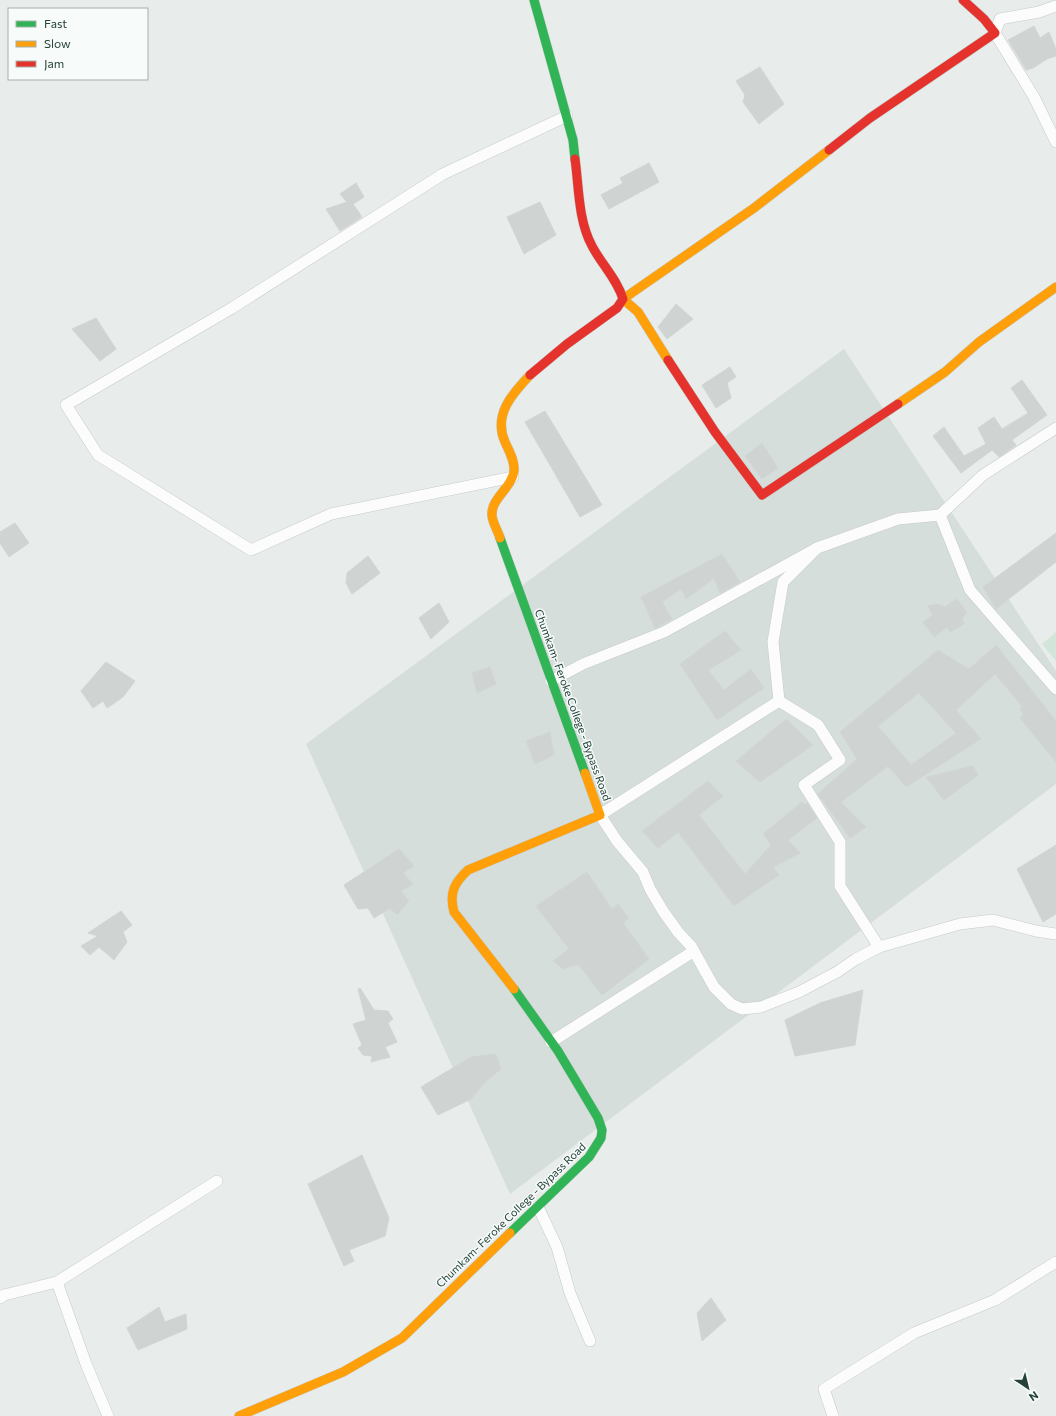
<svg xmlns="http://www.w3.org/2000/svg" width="1056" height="1416" font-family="Commissioner,sans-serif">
	<rect width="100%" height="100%" fill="#e8edeb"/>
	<path fill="#d6dedb" d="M 844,349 L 1056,671 L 1056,784 L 510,1194 L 306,744 Z"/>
	<path fill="#d1e6d8" d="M 1056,632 L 1056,661 L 1042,644 Z"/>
	<g fill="#cfd4d2" stroke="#d1d6d4" fill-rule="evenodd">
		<path d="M 1034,26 L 1040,38 L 1049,32 L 1056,49 L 1056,56 L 1047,59 L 1033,68 L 1026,70 L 1008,40 Z"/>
		<path d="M 760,67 L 784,104 L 759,124 L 743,102 L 745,95 L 736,81 Z"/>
		<path d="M 649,163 L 659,182 L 609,209 L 601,195 L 623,183 L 620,178 Z"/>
		<path d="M 356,183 L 364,197 L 353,204 L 362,217 L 340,231 L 326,209 L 347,202 L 340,194 Z"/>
		<path d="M 540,202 L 556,235 L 524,254 L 507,217 Z"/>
		<path d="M 676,304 L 693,319 L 667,339 L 658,327 Z"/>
		<path d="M 96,318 L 116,349 L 100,361 L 72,329 Z"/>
		<path d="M 730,367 L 736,377 L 727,383 L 731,398 L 716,408 L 702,385 Z"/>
		<path d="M 1022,380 L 1047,415 L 1012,440 L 1016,445 L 1015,446 L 999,457 L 992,450 L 961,473 L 933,436 L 944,427 L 964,456 L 986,444 L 978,428 L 994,417 L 1002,429 L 1028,413 L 1011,388 Z"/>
		<path d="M 545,411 L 602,505 L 580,517 L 525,422 Z"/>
		<path d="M 762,443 L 778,468 L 762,479 L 745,456 Z"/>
		<path d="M 15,523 L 29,543 L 9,557 L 0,543 L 0,532 Z"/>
		<path d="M 1056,533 L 1056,562 L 996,609 L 983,587 Z"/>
		<path d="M 722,554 L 740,582 L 720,593 L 714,578 L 686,599 L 681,589 L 662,602 L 672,619 L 655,628 L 641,597 Z"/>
		<path d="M 368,556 L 380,573 L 352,594 L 346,583 L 347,573 Z"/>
		<path d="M 957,599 L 967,613 L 962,618 L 964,624 L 950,632 L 947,627 L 934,637 L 923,622 L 933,615 L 928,606 L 937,604 L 945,607 Z"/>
		<path d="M 439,603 L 449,622 L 431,639 L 419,618 Z"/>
		<path d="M 725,631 L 741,650 L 708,670 L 724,690 L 751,669 L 764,688 L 717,720 L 680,664 Z"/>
		<path d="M 996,645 L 1056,721 L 1056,762 L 1020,718 L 1023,715 L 1020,708 L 1022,706 L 995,674 L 956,710 L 981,739 L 906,787 L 888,766 L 841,802 L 866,827 L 850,838 L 818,794 L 857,759 L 840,732 L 938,650 L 969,669 ZM 919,693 L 956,733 L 911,765 L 878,726 Z"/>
		<path d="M 106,662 L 135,681 L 123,697 L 107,708 L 103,701 L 93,708 L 81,691 Z"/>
		<path d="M 490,667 L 496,684 L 477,693 L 472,673 Z"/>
		<path d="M 786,719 L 813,745 L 760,782 L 736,761 Z"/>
		<path d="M 550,732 L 554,755 L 535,764 L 526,741 Z"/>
		<path d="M 973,766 L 978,775 L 944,800 L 926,777 Z"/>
		<path d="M 708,781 L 723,796 L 699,815 L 745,874 L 771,845 L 763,834 L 802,802 L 805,805 L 807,803 L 817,818 L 788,840 L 800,853 L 773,867 L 779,875 L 734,906 L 678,832 L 658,848 L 642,831 Z"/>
		<path d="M 1056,845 L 1056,914 L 1043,922 L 1017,869 Z"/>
		<path d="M 399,849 L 414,866 L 403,873 L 413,884 L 401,891 L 409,901 L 397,915 L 390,908 L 374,918 L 368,908 L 358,909 L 344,885 Z"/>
		<path d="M 587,872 L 612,909 L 618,904 L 629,918 L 623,923 L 649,959 L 602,995 L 578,964 L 563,969 L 553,961 L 569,949 L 536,906 Z"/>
		<path d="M 121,911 L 132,925 L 123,932 L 127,942 L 114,960 L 99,947 L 90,955 L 81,946 L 98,936 L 88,933 Z"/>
		<path d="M 360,988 L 374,1010 L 388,1011 L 393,1019 L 388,1023 L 397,1042 L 385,1047 L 390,1057 L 371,1062 L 372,1056 L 363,1055 L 358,1048 L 362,1045 L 353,1024 L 366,1020 L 358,989 Z"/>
		<path d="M 863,990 L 855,1045 L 795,1056 L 785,1020 L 820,1003 Z"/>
		<path d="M 496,1054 L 501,1069 L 484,1083 L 471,1099 L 438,1115 L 421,1087 L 471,1057 Z"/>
		<path d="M 362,1155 L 389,1218 L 385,1236 L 349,1250 L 354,1261 L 344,1266 L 308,1184 Z"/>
		<path d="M 711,1298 L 726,1320 L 702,1341 L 697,1313 Z"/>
		<path d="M 159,1307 L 165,1322 L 186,1314 L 187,1329 L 138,1350 L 127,1328 Z"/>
	</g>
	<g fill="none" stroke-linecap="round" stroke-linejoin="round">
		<g stroke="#c5cac8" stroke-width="12">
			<g id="street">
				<path d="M 1056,6 L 1039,12 L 1000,19 L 995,33 L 1034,97 L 1056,142"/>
				<path d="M 513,477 L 331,514 L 251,550 L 98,455 L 66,405 L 232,308 L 443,174 L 567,116"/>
				<path d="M 940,515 L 970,590 L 1056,689"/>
				<path d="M 817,548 L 783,582 L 773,642 L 779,701 L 600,815 L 617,841 L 643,872 L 650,889 L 663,911 L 678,932 L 691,946 L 714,987 L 731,1004 L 742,1009 L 761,1007 L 799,992 L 837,972 L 856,959 L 879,947 L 960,924 L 993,920 L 1036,931 L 1056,934"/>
				<path d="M 551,681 L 583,664 L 664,632 L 817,548 L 898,519 L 940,515 L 983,475 L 1056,428"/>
				<path d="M 779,701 L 818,725 L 840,760 L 804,785 L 840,842 L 840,886 L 879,947"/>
				<path d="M 551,1042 L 694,951"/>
				<path d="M 538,1207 L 557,1247 L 570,1293 L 590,1341"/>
				<path d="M 57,1282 L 86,1364 L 108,1416"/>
				<path d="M 0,1298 L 4,1295 L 57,1282 L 217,1181"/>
				<path d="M 833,1416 L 824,1389 L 914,1333 L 995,1300 L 1056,1262"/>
			</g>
		</g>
		<g stroke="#c3cbc8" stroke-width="10">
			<g id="fast">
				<path d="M 534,0 L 573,140 L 575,159"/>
				<path d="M 500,538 L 585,773"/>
				<path d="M 510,1233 L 589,1157 L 601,1138 L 602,1130 L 598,1118 L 558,1051 L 514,989"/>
			</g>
		</g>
		<g stroke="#c3cbc8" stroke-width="10">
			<g id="slow">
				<path d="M 668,360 L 638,312 L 623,299 L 754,208 L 829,150"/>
				<path d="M 898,404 L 945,372 L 979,342 L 1056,287"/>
				<path d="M 500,538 C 498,531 492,522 492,515 C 491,498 512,488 514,471 C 515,461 509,451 505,442 C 493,415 512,394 530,375"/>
				<path d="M 514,989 L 454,912 C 449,893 454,883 468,870 L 600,815 L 585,773"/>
				<path d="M 239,1416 L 343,1372 L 402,1338 L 510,1233"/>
			</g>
		</g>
		<g stroke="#c3cbc8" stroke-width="10">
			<g id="jam">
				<path d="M 829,150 L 870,118 L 995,33 L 984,19 L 963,0"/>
				<path d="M 668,360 L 715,432 L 762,495 L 898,404"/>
				<path d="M 530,375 L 567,344 L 617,308 L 623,299 C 617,279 602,265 592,246 C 578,220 579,187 575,159"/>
			</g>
		</g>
		<use href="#street" stroke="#fcfcfc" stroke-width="11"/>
		<use href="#fast" stroke="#30b455" stroke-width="9"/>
		<use href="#slow" stroke="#ff9f0a" stroke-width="9"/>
		<use href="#jam" stroke="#e5322d" stroke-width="9"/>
	</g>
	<g text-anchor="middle" stroke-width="3" stroke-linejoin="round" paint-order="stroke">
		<g font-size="11" fill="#24423a" stroke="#f7fbf9">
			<text transform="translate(573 705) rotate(70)" y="4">Chumkam- Feroke College - Bypass Road</text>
			<text transform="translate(511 1215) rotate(-44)" y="4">Chumkam- Feroke College - Bypass Road</text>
		</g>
	</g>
	<rect x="8" y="8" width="140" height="72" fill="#f7fbf9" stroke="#a3b1ad"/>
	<rect x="16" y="21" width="20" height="6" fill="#30b455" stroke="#a3b1ad"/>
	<text x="44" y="28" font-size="12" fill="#24423a">Fast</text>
	<rect x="16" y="41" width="20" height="6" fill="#ff9f0a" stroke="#a3b1ad"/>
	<text x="44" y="48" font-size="12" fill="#24423a">Slow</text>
	<rect x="16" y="61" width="20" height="6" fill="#e5322d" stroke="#a3b1ad"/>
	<text x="44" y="68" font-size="12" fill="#24423a">Jam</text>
	<g transform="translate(1028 1388) rotate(145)" stroke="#f7fbf9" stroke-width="3" paint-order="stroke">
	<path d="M0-3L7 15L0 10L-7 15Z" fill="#24423a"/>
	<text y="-6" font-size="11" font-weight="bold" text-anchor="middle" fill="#24423a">N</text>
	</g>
</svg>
